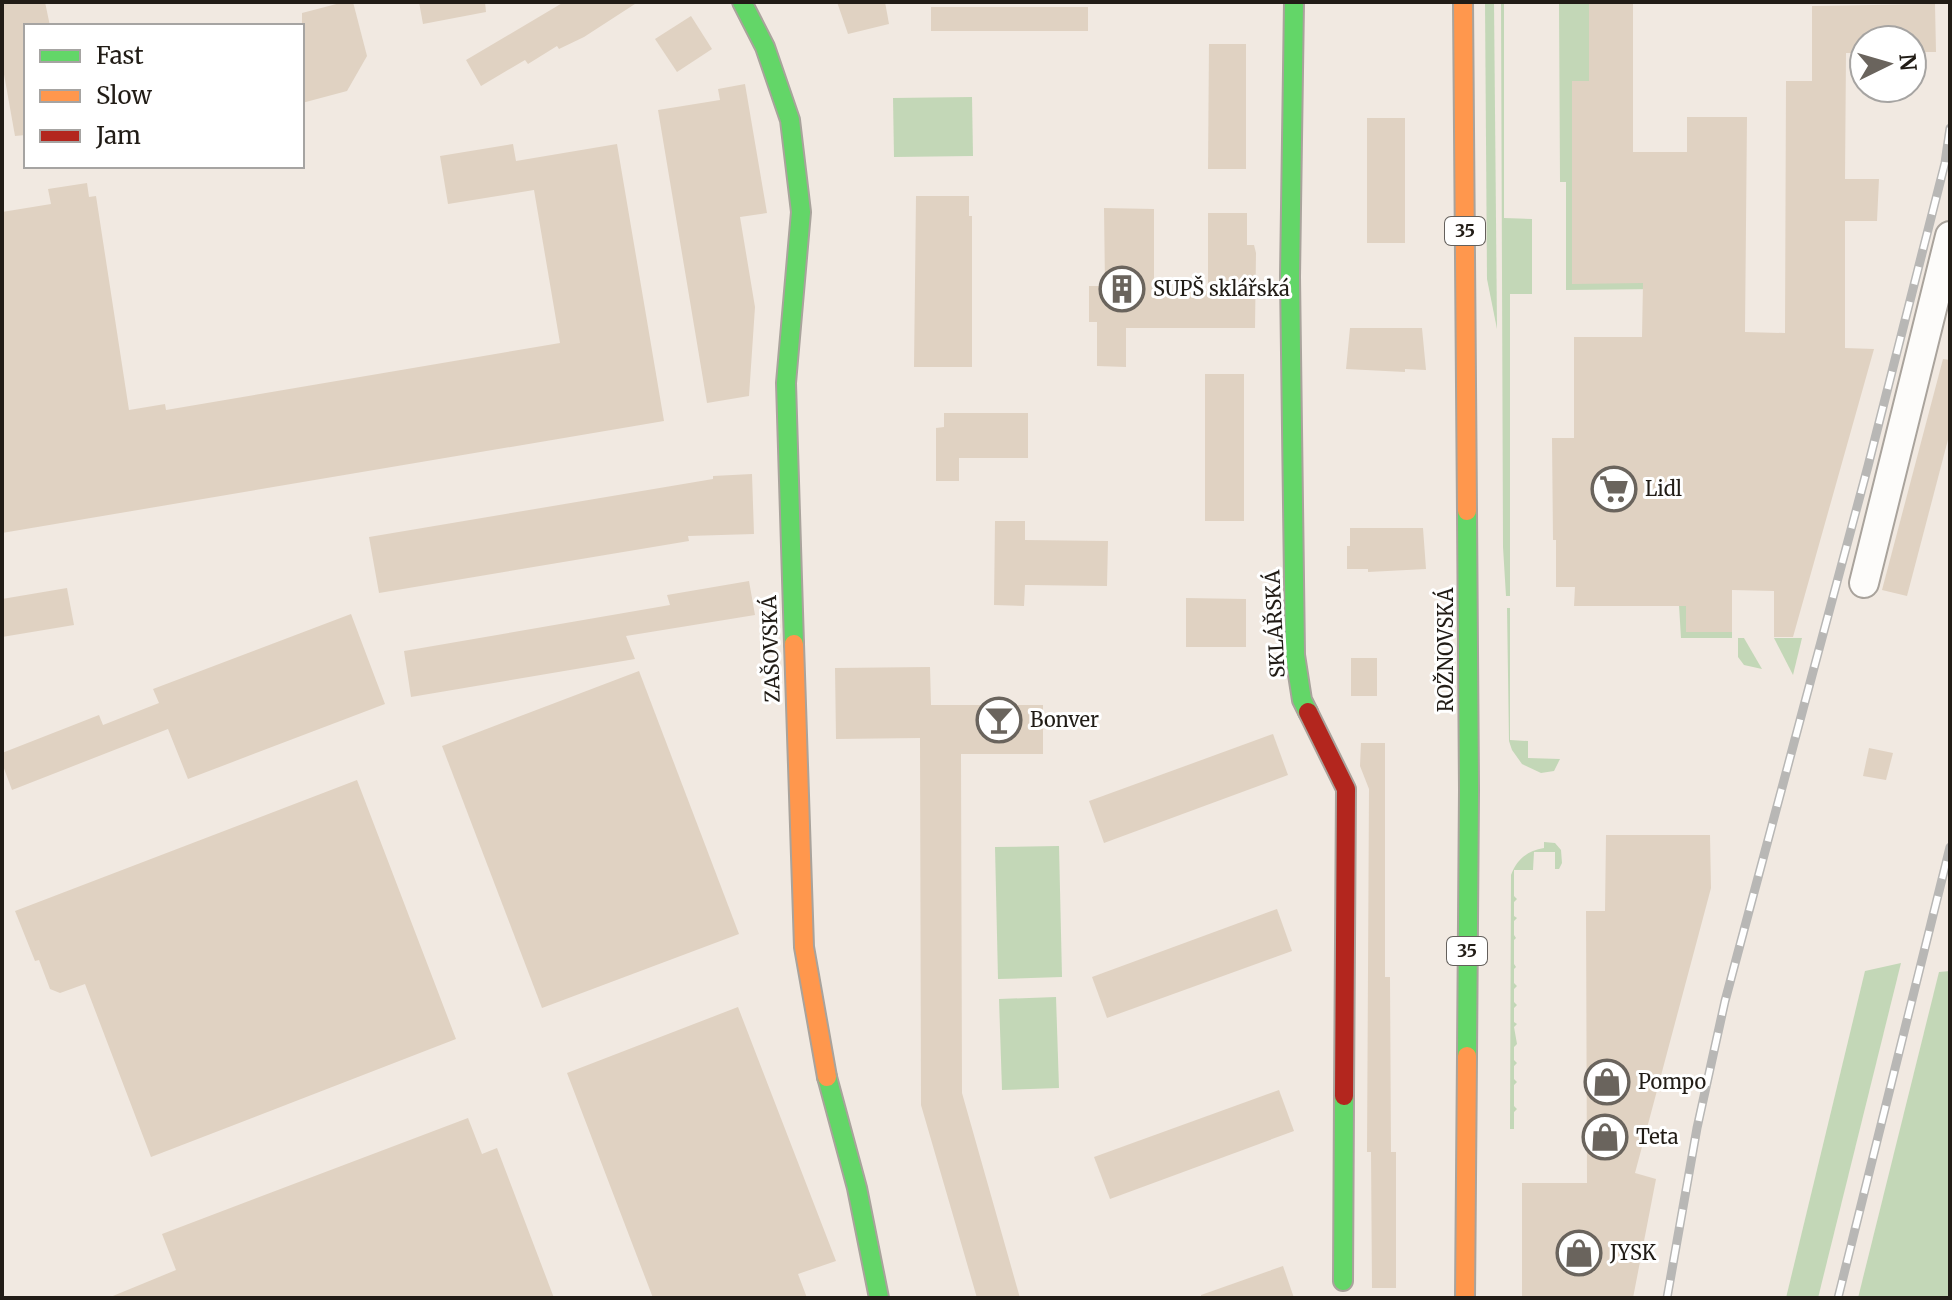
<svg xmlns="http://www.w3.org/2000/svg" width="1952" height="1300" font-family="Merriweather,serif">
	<rect width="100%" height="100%" fill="#f1e9e1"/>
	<g fill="#c3d7b7">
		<path d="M 1485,2 L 1494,2 L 1497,329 L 1487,279 Z"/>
		<path d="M 1501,2 L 1504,2 L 1504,218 L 1532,219 L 1532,294 L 1510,294 L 1510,596 L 1506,596 L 1503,547 Z"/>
		<path d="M 1559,2 L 1589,2 L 1591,81 L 1572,82 L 1572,283 L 1666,283 L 1686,474 L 1686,632 L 1732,632 L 1732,638 L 1681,638 L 1660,289 L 1566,290 L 1566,182 L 1560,182 Z"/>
		<path d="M 972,97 L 973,156 L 894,157 L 893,98 Z"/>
		<path d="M 1507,608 L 1510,608 L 1510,740 L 1528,741 L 1528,758 L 1560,759 L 1554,771 L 1541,773 L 1522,764 L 1512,750 L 1509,741 Z"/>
		<path d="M 1738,638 L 1744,638 L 1762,669 L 1744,665 L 1738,657 Z"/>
		<path d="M 1774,638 L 1802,638 L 1793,675 Z"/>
		<path d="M 1544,842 L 1555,843 L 1561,850 L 1562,863 L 1559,869 L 1555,869 L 1555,852 L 1534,852 L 1533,870 L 1514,870 L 1514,896 L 1517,899 L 1514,902 L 1514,916 L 1517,918 L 1514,921 L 1514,935 L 1516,938 L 1514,940 L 1514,964 L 1516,967 L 1514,969 L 1514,983 L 1517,986 L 1514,989 L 1514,1002 L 1517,1005 L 1514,1008 L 1514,1022 L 1517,1024 L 1514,1027 L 1517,1044 L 1514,1047 L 1514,1060 L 1517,1063 L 1514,1066 L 1514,1079 L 1517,1082 L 1514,1085 L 1514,1106 L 1517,1109 L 1514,1112 L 1514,1129 L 1510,1129 L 1511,875 C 1517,859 1527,851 1544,848 Z"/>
		<path d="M 1059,846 L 1062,977 L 998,979 L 995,847 Z"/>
		<path d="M 1901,963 L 1818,1298 L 1786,1298 L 1865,971 Z"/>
		<path d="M 1950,971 L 1950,1298 L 1858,1298 L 1939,972 Z"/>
		<path d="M 1056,997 L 1059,1088 L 1002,1090 L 999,999 Z"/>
	</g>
	<g fill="#e0d2c2">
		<path d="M 2,2 L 45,2 L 50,26 L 26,26 L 26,135 L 15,136 L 2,63 Z"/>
		<path d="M 344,2 L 353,2 L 367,56 L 347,91 L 302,103 L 302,13 Z"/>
		<path d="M 419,2 L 485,2 L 486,12 L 423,24 Z"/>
		<path d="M 564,2 L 638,2 L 584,37 L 559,49 L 557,46 L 528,64 L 525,60 L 481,86 L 466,60 Z"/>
		<path d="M 837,2 L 885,2 L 889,24 L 848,34 Z"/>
		<path d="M 1589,2 L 1633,2 L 1633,152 L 1687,152 L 1687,117 L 1747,117 L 1745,332 L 1785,333 L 1786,81 L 1812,81 L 1812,6 L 1935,4 L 1936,52 L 1912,52 L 1912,40 L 1864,40 L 1864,53 L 1846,53 L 1845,179 L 1879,179 L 1877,221 L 1845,221 L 1845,348 L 1874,349 L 1793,637 L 1774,637 L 1774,591 L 1732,590 L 1732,632 L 1686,632 L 1686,606 L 1574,606 L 1575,587 L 1556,587 L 1556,540 L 1553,540 L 1552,438 L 1574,438 L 1574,337 L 1642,337 L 1643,283 L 1572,284 L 1572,81 L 1589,81 Z"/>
		<rect x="931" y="7" width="157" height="24"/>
		<path d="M 691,16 L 712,49 L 677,72 L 655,39 Z"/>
		<path d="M 1209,44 L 1246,44 L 1246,169 L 1208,169 Z"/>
		<path d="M 745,84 L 767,213 L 740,217 L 755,307 L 749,396 L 707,403 L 658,110 L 720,100 L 718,89 Z"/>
		<rect x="1367" y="118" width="38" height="125"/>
		<path d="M 513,144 L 516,161 L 617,144 L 664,421 L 2,533 L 2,212 L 51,204 L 48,189 L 87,183 L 89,197 L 96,196 L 129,410 L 165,404 L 166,410 L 560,343 L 534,190 L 448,204 L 440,156 Z"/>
		<path d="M 916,196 L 969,196 L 969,216 L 972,216 L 972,367 L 914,367 Z"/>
		<path d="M 1104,208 L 1154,209 L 1154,291 L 1208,291 L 1208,213 L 1247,213 L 1247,245 L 1254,245 L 1256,253 L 1255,328 L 1126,328 L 1126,367 L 1097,366 L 1097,322 L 1089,322 L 1089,286 L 1105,286 Z"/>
		<path d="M 1350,328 L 1422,328 L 1426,370 L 1405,369 L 1405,372 L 1346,369 Z"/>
		<path d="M 1943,359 L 1950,360 L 1950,432 L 1907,596 L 1882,590 Z"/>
		<rect x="1205" y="374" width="39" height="147"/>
		<path d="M 944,413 L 1028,413 L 1028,458 L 959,458 L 959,481 L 936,481 L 936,428 L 944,427 Z"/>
		<path d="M 752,474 L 754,534 L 688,536 L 689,541 L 379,593 L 369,537 L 713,479 L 713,476 Z"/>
		<path d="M 995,521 L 1025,521 L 1025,540 L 1108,541 L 1107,586 L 1025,585 L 1024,606 L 994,605 Z"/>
		<path d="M 1350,528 L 1423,528 L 1426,569 L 1368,572 L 1368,569 L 1347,569 L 1347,546 L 1350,546 Z"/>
		<path d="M 749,581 L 755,615 L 626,636 L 635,659 L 411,697 L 404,651 L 670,605 L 667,595 Z"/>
		<path d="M 67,588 L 74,625 L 2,637 L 2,599 Z"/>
		<path d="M 1186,598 L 1246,599 L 1246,647 L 1186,647 Z"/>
		<path d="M 351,614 L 385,704 L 188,779 L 168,729 L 12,790 L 2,763 L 2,753 L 99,715 L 103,725 L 159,703 L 153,689 Z"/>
		<rect x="1351" y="658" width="26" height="38"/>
		<path d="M 930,667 L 931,705 L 1043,705 L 1043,754 L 961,754 L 962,1093 L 1020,1298 L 977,1298 L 921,1105 L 920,738 L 836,739 L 835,668 Z"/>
		<path d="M 639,671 L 739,934 L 542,1008 L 442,746 Z"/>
		<path d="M 1273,734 L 1288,775 L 1104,843 L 1089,801 Z"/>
		<path d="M 1361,743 L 1385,743 L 1385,977 L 1390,977 L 1391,1152 L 1396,1152 L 1396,1288 L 1372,1288 L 1371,1152 L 1367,1152 L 1369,789 L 1360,766 Z"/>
		<path d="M 1869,748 L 1893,753 L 1886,780 L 1863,776 Z"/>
		<path d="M 357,780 L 456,1039 L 151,1157 L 85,984 L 60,993 L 50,989 L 39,960 L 35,961 L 15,911 Z"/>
		<path d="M 1606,835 L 1710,835 L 1711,888 L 1635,1173 L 1656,1179 L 1633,1298 L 1522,1298 L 1522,1183 L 1587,1183 L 1586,911 L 1605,911 Z"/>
		<path d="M 1277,909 L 1292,951 L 1107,1018 L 1092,977 Z"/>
		<path d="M 738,1007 L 836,1261 L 798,1274 L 807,1298 L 653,1298 L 567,1073 Z"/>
		<path d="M 1279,1090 L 1294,1131 L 1110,1199 L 1094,1157 Z"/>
		<path d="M 468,1118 L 482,1154 L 497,1148 L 554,1298 L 108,1298 L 176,1270 L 162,1234 Z"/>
		<path d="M 1283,1266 L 1294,1298 L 1201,1298 L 1201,1295 Z"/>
	</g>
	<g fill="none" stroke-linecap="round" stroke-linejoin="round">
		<g stroke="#a9a39c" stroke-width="32">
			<path id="street" d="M 1864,583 L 1950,236"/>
		</g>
		<g stroke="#a9a39c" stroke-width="22">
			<g id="fast">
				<path d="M 742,2 L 765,47 L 790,120 L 801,212 L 786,383 L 794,644"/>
				<path d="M 1294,2 L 1290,277 L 1295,655 L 1302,700 L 1308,712"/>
				<path d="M 1467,511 L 1469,790 L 1467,1056"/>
				<path d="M 827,1077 L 857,1188 L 879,1298"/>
				<path d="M 1343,1281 L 1344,1096"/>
			</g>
		</g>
		<g stroke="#a9a39c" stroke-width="22">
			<g id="slow">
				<path d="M 1463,2 L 1467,511"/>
				<path d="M 794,644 L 804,947 L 827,1077"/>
				<path d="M 1465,1298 L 1467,1056"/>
			</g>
		</g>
		<g stroke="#a9a39c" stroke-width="22">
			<path id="jam" d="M 1308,712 L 1346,789 L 1344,1096"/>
		</g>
		<use href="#street" stroke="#fdfcfa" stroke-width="28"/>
		<use href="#fast" stroke="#63d668" stroke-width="18"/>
		<use href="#slow" stroke="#ff974d" stroke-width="18"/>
		<use href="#jam" stroke="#b3261e" stroke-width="18"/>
		<g stroke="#b8b7b5" stroke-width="9">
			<g id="rail">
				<path d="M 1667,1298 L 1697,1128 L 1725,1001 L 1868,466 L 1945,163 L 1950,128"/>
				<path d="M 1838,1298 L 1950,847"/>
			</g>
		</g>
		<use href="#rail" stroke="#fff" stroke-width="6" stroke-dasharray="18" stroke-linecap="butt"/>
	</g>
	<defs>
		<g id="building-ring" transform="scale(2.3)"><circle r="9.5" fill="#fff" stroke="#6a645d" stroke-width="1.5"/><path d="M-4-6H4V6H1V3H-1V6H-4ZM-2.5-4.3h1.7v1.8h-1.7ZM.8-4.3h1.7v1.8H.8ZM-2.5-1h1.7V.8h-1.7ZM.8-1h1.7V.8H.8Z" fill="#6a645d"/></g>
		<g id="supermarket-ring" transform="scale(2.3)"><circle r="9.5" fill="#fff" stroke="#6a645d" stroke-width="1.5"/><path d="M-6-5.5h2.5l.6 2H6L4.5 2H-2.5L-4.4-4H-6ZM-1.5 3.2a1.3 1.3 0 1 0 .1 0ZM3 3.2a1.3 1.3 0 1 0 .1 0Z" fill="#6a645d"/></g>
		<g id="bar-ring" transform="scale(2.3)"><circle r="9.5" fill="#fff" stroke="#6a645d" stroke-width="1.5"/><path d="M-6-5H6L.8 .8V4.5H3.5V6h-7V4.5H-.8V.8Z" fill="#6a645d"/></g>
		<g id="shop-ring" transform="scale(2.3)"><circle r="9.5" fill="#fff" stroke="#6a645d" stroke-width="1.5"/><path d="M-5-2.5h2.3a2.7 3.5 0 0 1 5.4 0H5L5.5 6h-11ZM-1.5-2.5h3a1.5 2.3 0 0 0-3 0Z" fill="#6a645d"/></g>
	</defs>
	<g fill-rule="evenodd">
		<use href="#building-ring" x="1122" y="289"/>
		<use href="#supermarket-ring" x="1614" y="489"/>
		<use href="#bar-ring" x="999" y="720"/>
		<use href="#shop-ring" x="1607" y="1082"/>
		<use href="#shop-ring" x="1605" y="1137"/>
		<use href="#shop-ring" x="1579" y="1253"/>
	</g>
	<g text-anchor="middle" stroke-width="6" stroke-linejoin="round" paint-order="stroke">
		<g fill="#fff" stroke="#64605c" stroke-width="2">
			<rect x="1445" y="217" width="40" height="28" rx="6"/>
			<rect x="1447" y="937" width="40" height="28" rx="6"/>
		</g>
		<g font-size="18" font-weight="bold" fill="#211c16">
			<text x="1465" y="237">35</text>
			<text x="1467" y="957">35</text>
		</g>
		<g font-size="20" fill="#211c16" stroke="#fff" text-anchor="start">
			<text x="1153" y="296">SUPŠ sklářská</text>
			<text x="1645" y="496">Lidl</text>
			<text x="1030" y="727">Bonver</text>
			<text x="1638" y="1089">Pompo</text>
			<text x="1636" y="1144">Teta</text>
			<text x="1610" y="1260">JYSK</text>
		</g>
		<g font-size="20" fill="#211c16" stroke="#fff">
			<text transform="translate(1275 624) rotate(-93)" y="7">SKLÁŘSKÁ</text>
			<text transform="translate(771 649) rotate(-92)" y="7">ZAŠOVSKÁ</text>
			<text transform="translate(1446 650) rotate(-90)" y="7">ROŽNOVSKÁ</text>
		</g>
	</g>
	<rect width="1952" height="1300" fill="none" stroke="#211c16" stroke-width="8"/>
	<rect x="24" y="24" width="280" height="144" fill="#ffffff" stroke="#a6a4a2" stroke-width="2"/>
	<rect x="40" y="50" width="40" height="12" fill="#63d668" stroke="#a6a4a2" stroke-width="2"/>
	<text x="96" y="64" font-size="24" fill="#211c16">Fast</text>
	<rect x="40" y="90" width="40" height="12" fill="#ff974d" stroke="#a6a4a2" stroke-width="2"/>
	<text x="96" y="104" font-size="24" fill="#211c16">Slow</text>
	<rect x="40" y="130" width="40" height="12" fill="#b3261e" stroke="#a6a4a2" stroke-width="2"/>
	<text x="96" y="144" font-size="24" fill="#211c16">Jam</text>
	<g transform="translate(1888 64) rotate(85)"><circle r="38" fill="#ffffff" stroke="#a6a4a2" stroke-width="2"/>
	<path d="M0-6L14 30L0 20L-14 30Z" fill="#6a645d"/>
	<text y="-12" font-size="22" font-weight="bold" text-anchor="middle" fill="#211c16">N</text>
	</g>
</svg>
